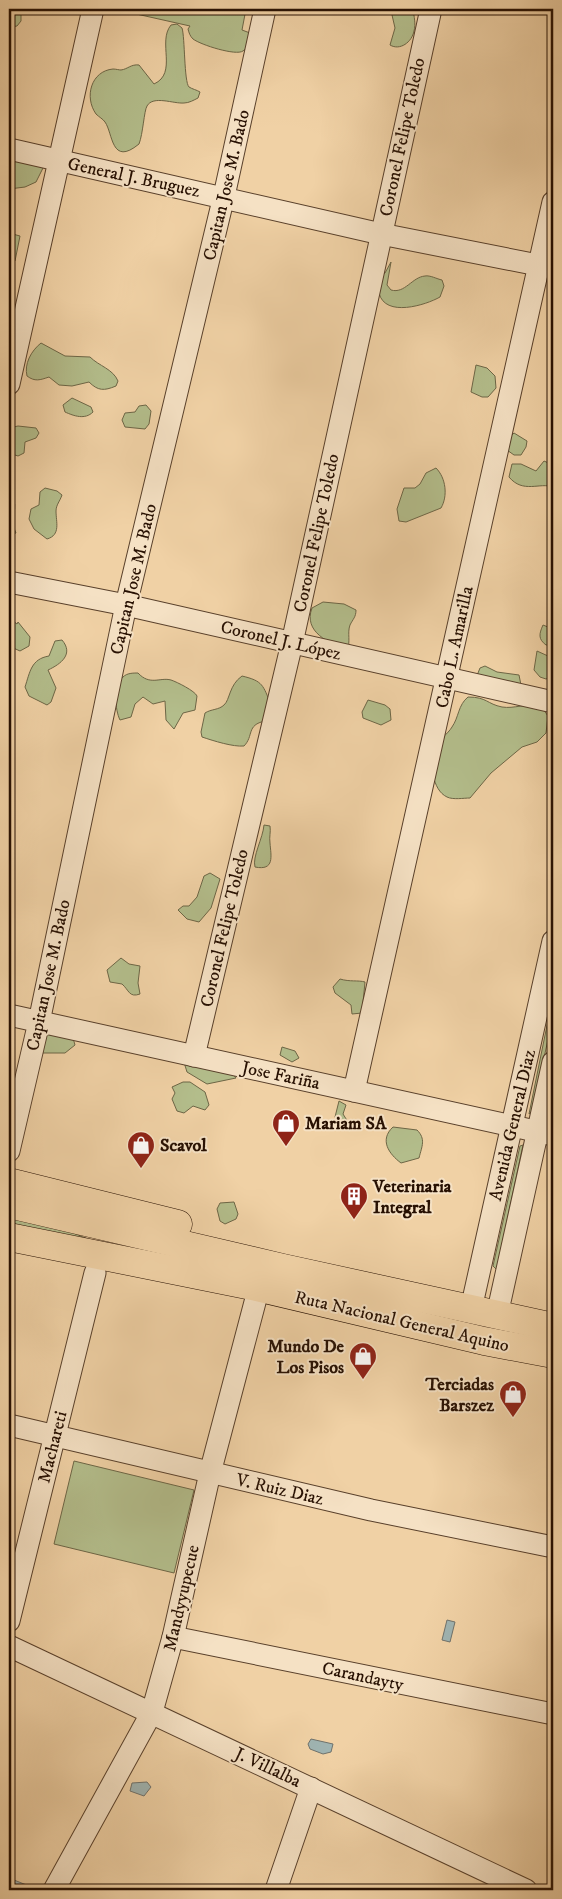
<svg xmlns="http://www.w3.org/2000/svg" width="562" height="1899" font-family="'IM FELL DW Pica',serif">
	<rect width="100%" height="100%" fill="#f0d1a5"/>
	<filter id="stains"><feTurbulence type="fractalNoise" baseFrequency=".004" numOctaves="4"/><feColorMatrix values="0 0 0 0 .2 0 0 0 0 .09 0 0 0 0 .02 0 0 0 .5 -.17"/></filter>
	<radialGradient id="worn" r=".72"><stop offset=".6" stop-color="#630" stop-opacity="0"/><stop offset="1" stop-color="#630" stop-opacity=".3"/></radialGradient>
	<g fill="#b3bd8b" stroke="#6d6646">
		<path d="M 9,9 L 21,9 L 21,21 L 17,26 L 11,27 L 9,24 Z"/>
		<path d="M 114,9 L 246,9 L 242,30 L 250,33 C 249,39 249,47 243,51 C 236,56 201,45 193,39 C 190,36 189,33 188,29 L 190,26 Z"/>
		<path d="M 396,9 L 413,10 C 414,16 416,24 414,31 C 412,42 400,51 390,45 L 395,28 L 392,15 Z"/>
		<path d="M 177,24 L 182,28 C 185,37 184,82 189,87 C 192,89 197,90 200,92 L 198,98 C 194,100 189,103 184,103 C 174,104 153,95 147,106 C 144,111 143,134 139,144 C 111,167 113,133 105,122 C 103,119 99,117 96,114 C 84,97 91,71 113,69 C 116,69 119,70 121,70 C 128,69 131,64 139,65 L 154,84 C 178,73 157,42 171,25 Z"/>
		<path d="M 9,158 L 44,166 L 36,182 L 25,187 L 9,189 Z"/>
		<path d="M 9,233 L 20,236 L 15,261 L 9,260 Z"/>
		<path d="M 391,262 L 387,285 L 391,290 C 405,294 412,277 425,276 C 430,275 437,279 442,280 L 444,286 L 440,297 C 426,305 385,318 379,293 C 378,288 380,281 380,276 L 385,273 Z"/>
		<path d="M 41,343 L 65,356 L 90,357 C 99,366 113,369 118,381 L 116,386 C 104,391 98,391 89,382 L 72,386 L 59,385 L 49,377 C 40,380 35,382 27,376 C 24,364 31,351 41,343 Z"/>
		<path d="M 476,365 L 487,368 L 495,376 L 496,388 L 488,397 L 482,397 L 471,392 Z"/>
		<path d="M 72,398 L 91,407 L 93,412 C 85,420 74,416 65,412 L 63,405 Z"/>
		<path d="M 146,405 L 151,411 L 149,424 L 145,429 L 125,427 L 122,420 L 125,413 L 135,412 L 139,406 Z"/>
		<path d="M 18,426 L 36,428 L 39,433 L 36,438 L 25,442 L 24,453 L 18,456 L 9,453 L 9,428 Z"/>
		<path d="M 514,433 L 527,441 L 526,447 L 521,455 L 514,455 L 507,450 L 509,438 Z"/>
		<path d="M 544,461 L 553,465 L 553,487 C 540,482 523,494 509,477 L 512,464 L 521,464 L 536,471 Z"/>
		<path d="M 436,468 C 446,478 448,496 441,508 L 406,522 L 399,521 L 397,509 L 404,488 L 415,488 L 420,484 L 426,473 Z"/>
		<path d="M 45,488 L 57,491 L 62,495 C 60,501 56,505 56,511 C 56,522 61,535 47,539 L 34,529 L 29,519 L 31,509 L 39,505 L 40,492 Z"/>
		<path d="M 9,497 L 14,500 C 17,513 9,519 16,533 L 9,535 Z"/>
		<path d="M 9,586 L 13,593 L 9,608 L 13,621 L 17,624 L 18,622 L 30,637 L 29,646 L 20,651 L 9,646 Z"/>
		<path d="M 323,602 L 344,604 L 356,610 C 356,617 353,619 350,625 C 347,633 351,642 347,650 C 329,643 303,632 312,608 Z"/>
		<path d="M 543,625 L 553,629 L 553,645 L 546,645 C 538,639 539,634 543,625 Z"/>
		<path d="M 62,640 C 74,654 61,664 48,670 L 56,688 L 51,702 L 47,705 L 29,696 L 25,687 C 30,672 31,659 49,656 L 55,641 Z"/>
		<path d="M 537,651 L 548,656 L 549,678 L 546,679 L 540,677 L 534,670 Z"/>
		<path d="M 485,666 L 497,672 L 519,675 L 521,685 L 476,678 L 480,668 Z"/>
		<path d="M 138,673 C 150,686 160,677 171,680 C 177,682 195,691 197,696 L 195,710 L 183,713 L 174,729 L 166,720 L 165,701 L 153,704 L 143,697 L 135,704 L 131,717 L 120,720 C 115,710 113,686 123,677 C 127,673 133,673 138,673 Z"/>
		<path d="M 242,676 C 263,681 263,685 271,705 L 265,721 C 246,725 254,736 244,746 C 233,747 214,741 202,737 L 201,732 L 205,713 C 211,709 219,710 224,705 C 230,700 229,685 242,676 Z"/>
		<path d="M 468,697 C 487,697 487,704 502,707 C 514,709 526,703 541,706 L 548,716 L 546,733 L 537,742 L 522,747 L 491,773 L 470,798 C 464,798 453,800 447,797 C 432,790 429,762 435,748 C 438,740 448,734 452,727 C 459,717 458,705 468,697 Z"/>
		<path d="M 368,700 L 385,705 L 390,709 L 391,720 L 381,725 L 363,718 L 362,712 Z"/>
		<path d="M 264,825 L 270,826 C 271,832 269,837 270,843 C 271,856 275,871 255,867 C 252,857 263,838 264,825 Z"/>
		<path d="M 210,873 L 220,879 L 211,908 L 199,922 L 187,919 L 178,910 L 183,906 L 189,906 L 197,897 L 204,876 Z"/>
		<path d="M 121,958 L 129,964 L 140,966 L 138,983 L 140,994 C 129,998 129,990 122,984 L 110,982 L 107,970 Z"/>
		<path d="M 340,979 C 350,982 358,980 365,982 L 362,1013 L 352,1014 L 351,1005 L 335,993 L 333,987 Z"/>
		<path d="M 553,996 L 553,1017 L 532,1112 L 529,1114 Z"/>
		<path d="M 44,1030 L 73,1038 L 75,1045 L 65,1053 L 41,1053 Z"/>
		<path d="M 282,1047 L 295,1051 L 299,1058 L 292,1062 L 280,1055 Z"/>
		<path d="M 183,1059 L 230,1070 L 236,1078 L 207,1084 L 187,1072 Z"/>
		<path d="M 183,1082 L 190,1082 L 205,1092 L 209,1105 L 205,1110 L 193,1106 L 184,1113 L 177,1111 L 172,1099 L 175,1093 L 172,1087 Z"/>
		<path d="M 339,1101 L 346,1105 L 343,1114 L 348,1122 L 340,1125 L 335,1117 Z"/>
		<path d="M 393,1127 L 417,1130 C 426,1139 422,1146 419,1158 L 401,1163 C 389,1154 379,1140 393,1127 Z"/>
		<path d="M 523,1145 L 497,1268 L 496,1269 L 493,1266 L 520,1146 Z"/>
		<path d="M 234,1202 L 238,1214 L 236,1219 L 225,1224 L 220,1221 L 217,1209 L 220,1203 Z"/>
		<path d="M 9,1214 L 49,1223 L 88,1239 L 9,1227 Z"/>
		<path d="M 74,1461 L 194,1490 L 174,1573 L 54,1544 Z"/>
	</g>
	<g fill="#9fb4b2" stroke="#6f726c">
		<path d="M 447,1620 L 455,1622 L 450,1642 L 442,1640 Z"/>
		<path d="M 311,1739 L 333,1744 L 331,1752 L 323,1754 L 310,1749 L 308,1744 Z"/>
		<path d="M 147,1782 L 151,1787 L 144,1796 L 130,1791 L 132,1783 Z"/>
		<path d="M 9,1878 L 39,1890 L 12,1890 L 9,1889 Z"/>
	</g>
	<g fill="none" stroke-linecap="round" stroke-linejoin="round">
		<g stroke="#59402b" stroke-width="23">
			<g id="minor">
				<path d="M 9,149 L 381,234 L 553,268"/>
				<path d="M 9,384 L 93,9"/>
				<path d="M 9,582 L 126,605 L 553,702"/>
				<path d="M 9,1015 L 553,1135"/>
				<path d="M 194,1056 L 292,643 L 431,9"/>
				<path d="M 354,1091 L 553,202"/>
				<path d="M 9,1151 L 39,1022 L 126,605 L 224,196 L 265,9"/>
				<path d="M 471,1309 L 553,941"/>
				<path d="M 497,1315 L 553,1062"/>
				<path d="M 9,1425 L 371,1510 L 553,1547"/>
				<path d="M 9,1621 L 95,1273"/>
				<path d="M 173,1637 L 553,1714"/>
				<path d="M 9,1646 L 526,1890"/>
				<path d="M 54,1890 L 152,1712 L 173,1637 L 210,1473 L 259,1287"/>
				<path d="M 276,1890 L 311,1788"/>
			</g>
		</g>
		<g stroke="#271002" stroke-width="29">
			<g id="highway">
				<path d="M 9,1182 L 178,1224"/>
				<path d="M 9,1204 L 283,1268 L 553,1327"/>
				<path d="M 9,1237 L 252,1286 L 484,1341 L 553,1354"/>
			</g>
		</g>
		<use href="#minor" stroke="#f5e1c4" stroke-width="21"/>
		<use href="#highway" stroke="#f0d1a5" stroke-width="28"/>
	</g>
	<defs>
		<g id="shop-pin" transform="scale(1.4375)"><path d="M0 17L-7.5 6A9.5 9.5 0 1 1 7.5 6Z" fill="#8f2418" stroke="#f5e1c4"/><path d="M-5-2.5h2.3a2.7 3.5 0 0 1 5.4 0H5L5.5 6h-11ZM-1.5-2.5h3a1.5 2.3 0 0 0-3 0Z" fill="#fff"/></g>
		<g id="building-pin" transform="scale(1.4375)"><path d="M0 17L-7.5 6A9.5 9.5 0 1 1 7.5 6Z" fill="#8f2418" stroke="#f5e1c4"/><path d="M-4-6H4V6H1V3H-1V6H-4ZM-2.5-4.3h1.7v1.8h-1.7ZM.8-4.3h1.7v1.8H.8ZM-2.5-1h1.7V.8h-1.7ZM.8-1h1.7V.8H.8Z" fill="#fff"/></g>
	</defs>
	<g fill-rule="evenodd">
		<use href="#shop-pin" x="286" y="1123"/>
		<use href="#shop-pin" x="141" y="1145"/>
		<use href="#building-pin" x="354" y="1196"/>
		<use href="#shop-pin" x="363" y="1356"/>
		<use href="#shop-pin" x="513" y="1394"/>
	</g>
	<g text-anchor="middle" stroke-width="4" stroke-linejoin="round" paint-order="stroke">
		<g font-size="18" fill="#271002" stroke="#f5e1c4">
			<text transform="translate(402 137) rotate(-78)" y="6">Coronel Felipe Toledo</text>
			<text transform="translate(134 177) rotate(12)" y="6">General J. Bruguez</text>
			<text transform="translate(226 185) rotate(-77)" y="6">Capitan Jose M. Bado</text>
			<text transform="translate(316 533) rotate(-78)" y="6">Coronel Felipe Toledo</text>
			<text transform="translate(133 579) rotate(-77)" y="6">Capitan Jose M. Bado</text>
			<text transform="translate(281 640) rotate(13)" y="6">Coronel J. López</text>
			<text transform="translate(454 647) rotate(-78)" y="6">Cabo L. Amarilla</text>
			<text transform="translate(224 928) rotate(-77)" y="6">Coronel Felipe Toledo</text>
			<text transform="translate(48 975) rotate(-78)" y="6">Capitan Jose M. Bado</text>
			<text transform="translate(281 1075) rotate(12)" y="6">Jose Fariña</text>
			<text transform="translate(512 1125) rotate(-77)" y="6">Avenida General Diaz</text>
			<text transform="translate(402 1321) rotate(13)" y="6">Ruta Nacional General Aquino</text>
			<text transform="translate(52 1447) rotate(-76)" y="6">Machareti</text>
			<text transform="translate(280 1489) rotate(13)" y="6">V. Ruiz Diaz</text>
			<text transform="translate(181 1598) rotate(-77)" y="6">Mandyyupecue</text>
			<text transform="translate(363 1676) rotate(12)" y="6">Carandayty</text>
			<text transform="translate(268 1767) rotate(25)" y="6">J. Villalba</text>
		</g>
		<g font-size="18" font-weight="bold" fill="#271002" stroke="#f5e1c4" text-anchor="start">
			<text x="305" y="1129">Mariam SA</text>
			<text x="160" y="1151">Scavol</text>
			<text x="373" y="1192">Veterinaria<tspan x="373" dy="21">Integral</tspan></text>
			<text x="344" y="1352" text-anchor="end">Mundo De<tspan x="344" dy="21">Los Pisos</tspan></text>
			<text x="494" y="1390" text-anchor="end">Terciadas<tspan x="494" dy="21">Barszez</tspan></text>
		</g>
	</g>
	<rect width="562" height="1899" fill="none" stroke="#f0d1a5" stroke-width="30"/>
	<rect x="10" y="10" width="542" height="1879" fill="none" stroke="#271002" stroke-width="2.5"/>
	<rect x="15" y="15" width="532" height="1869" fill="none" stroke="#271002"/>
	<rect width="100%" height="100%" filter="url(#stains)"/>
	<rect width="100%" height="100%" fill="url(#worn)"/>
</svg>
